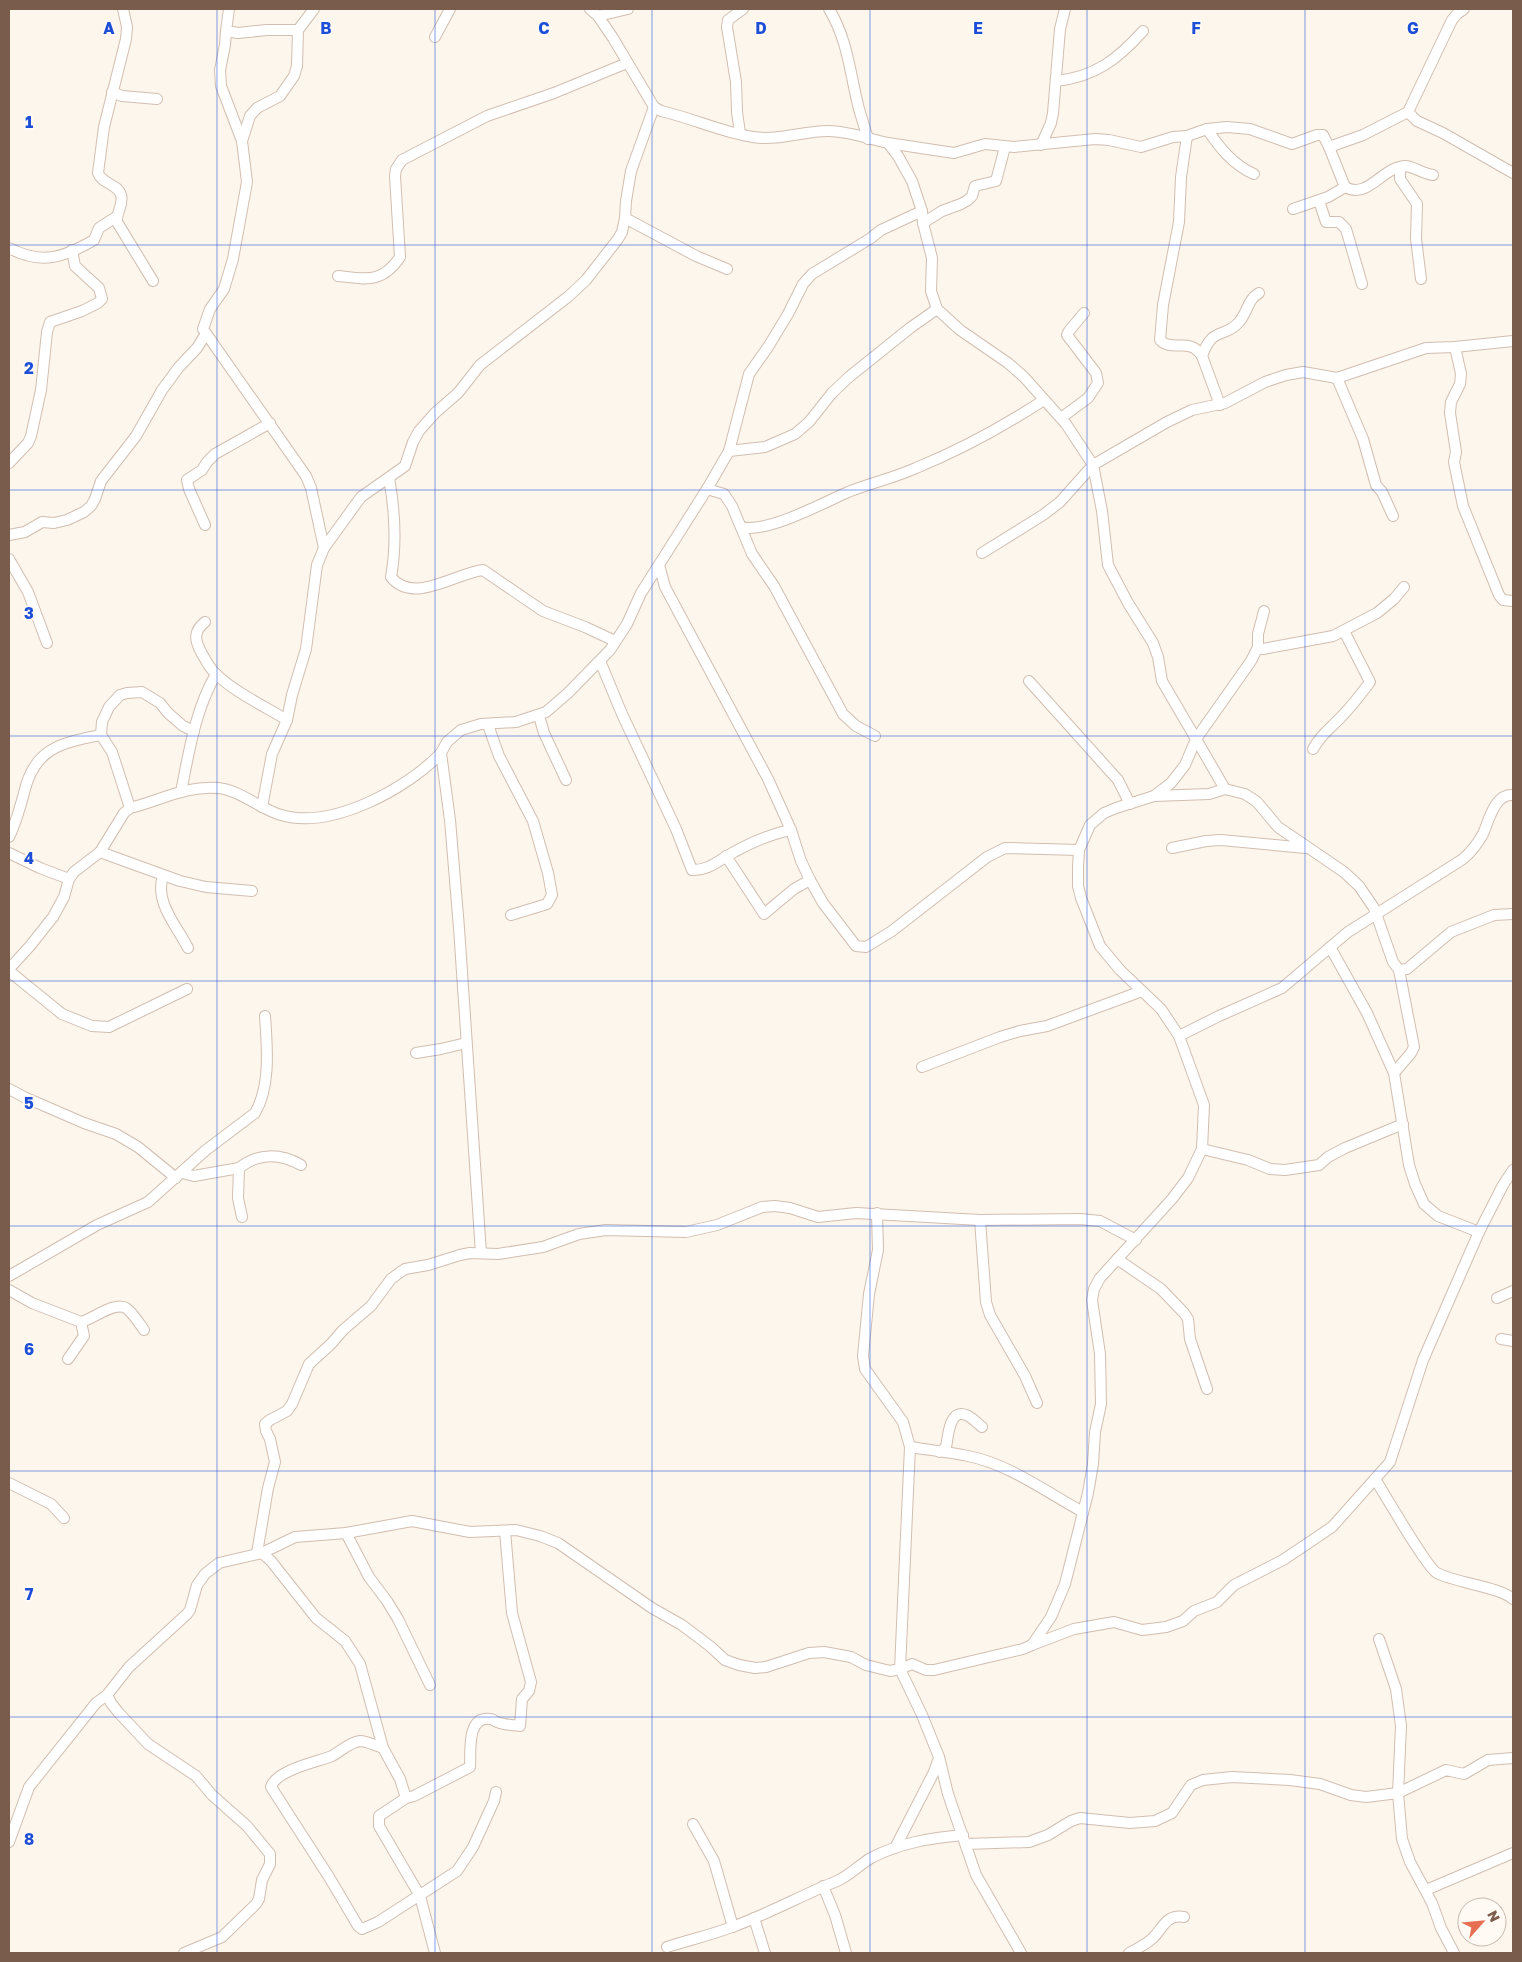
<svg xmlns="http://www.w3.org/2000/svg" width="1522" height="1962" font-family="'Golos Text',sans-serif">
	<rect width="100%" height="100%" fill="#fdf6ec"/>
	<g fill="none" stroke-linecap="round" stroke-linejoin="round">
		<g stroke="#d1beb0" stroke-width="12">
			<g id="minor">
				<path d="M 123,9 L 127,27 L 126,39 L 104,127 L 98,173 C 102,184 118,184 121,195 C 124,204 116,213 117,222 L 153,281"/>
				<path d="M 314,9 L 298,30 L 267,30 L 238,33 L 226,31 L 225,45 L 220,70 L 221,86 L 242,141 L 247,182 L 233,259 L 224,289 L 210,309 L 203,329 L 306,476 L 311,488 L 324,548"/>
				<path d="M 590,9 L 598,16 L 613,38 L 654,107 L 661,111 C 692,118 721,132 753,137 C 778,141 803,131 828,131 C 848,131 869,139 888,143 L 898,156 L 912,181 L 922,211 L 923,223 L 932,258 L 931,291 L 937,309 L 960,330 L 1008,363 L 1024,377 L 1066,424 L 1093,465 L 1102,511 L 1108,565 L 1128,603 L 1153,643 L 1158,657 L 1162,681 L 1196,739 L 1185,765 L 1171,783 L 1154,796 L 1116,808 L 1104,813 L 1090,825 L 1079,850 L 1078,867 L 1078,886 L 1081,898 L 1100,946 L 1120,970 L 1161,1009 L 1179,1036 L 1204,1105 L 1202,1149 L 1188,1178 L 1172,1199 L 1100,1278 L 1094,1289 L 1092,1300 L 1100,1354 L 1101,1404 L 1095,1432 L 1093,1464 L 1088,1493 L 1065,1584 L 1051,1617 L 1032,1645 L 1023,1649 L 934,1670 L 926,1670 L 912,1664 L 900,1669 L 922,1715 L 939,1757 L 948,1794 L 976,1875 L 1021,1953"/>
				<path d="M 829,9 C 848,40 850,74 859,109 C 862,119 865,129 868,139"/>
				<path d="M 598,16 L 628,9"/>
				<path d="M 226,31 L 229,9"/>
				<path d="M 435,37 L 450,9"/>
				<path d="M 1056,81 C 1095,77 1118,59 1143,31"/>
				<path d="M 112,92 L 122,96 L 157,99"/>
				<path d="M 1408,112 L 1417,121 L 1443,133 L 1513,173"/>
				<path d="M 1207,129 C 1219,147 1233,165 1254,174"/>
				<path d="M 740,133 L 737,112 L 736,82 L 727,27 L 728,20 L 743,9"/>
				<path d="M 1187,136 L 1181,177 L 1179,222 L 1163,305 L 1160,340 C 1173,353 1189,336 1202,356 L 1220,405"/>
				<path d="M 242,141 L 250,116 L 257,108 L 280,96 L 294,76 L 297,66 L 298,30"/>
				<path d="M 888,143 L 954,153 L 985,144 L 1014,147 L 1095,139 L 1109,140 L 1141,147 L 1173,137 L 1187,136 L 1207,129 L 1227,127 L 1250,129 L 1292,144 L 1317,135 L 1323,135 L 1329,147 L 1363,135 L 1408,112 L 1452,20 L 1457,14 L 1464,9"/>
				<path d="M 1041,145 L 1051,123 L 1053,113 L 1060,29 L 1065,9"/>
				<path d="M 1329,147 L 1345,187 C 1368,200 1383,166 1406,166 C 1415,167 1423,174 1433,175"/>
				<path d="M 1400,168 L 1400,179 L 1417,204 L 1416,239 L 1421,279"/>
				<path d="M 1319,201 L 1326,222 L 1339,222 L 1346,229 L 1362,284"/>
				<path d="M 1293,209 L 1328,197 L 1345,187"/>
				<path d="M 625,218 L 696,256 L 727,269"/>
				<path d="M 923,223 L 942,211 L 961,204 L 968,200 L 972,196 L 975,186 L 996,181 L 1005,147"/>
				<path d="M 9,248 C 41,265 63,258 94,240 L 99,228 L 116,217"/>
				<path d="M 338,276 C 366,279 382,284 400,257 L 395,176 L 396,169 L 402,160 L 487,116 L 554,93 L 627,63"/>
				<path d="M 1455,347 L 1461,374 L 1460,384 L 1451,402 L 1450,413 L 1456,452 L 1454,462 L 1463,506 L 1499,595 L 1503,600 L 1513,601"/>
				<path d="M 1202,356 C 1213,325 1225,339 1239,322 C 1248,312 1247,300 1259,293"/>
				<path d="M 1337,378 L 1363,439 L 1376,485 L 1382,492 L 1393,516"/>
				<path d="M 1061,418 L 1088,398 L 1098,383 L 1096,373 L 1067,335 L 1069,331 L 1084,313"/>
				<path d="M 729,451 L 765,447 L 795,434 L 809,422 L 832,393 L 849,377 L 910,328 L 937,309"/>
				<path d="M 9,463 L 28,443 L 31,436 L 41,390 L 47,332 L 50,322 L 82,311 L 98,303 L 102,299 L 99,288 L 75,266 L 72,250"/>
				<path d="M 389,478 C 395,511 397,543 391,577 C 413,605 456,573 483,570 L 543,611 L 585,627 L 615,641"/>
				<path d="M 707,489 L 724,494 L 732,506 L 752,554 L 774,586 L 843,714 L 856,726 L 875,736"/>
				<path d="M 205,525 L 189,489 L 187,480 L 202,470 L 207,462 L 215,454 L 270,423"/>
				<path d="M 741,527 C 766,534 823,503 848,492 C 870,483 894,478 916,468 C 960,450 1004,426 1044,400"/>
				<path d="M 9,535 L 25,532 L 42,522 L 54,523 L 67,520 L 84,512 L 91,506 L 95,499 L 101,481 L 136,436 L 162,390 L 179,367 L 197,348 L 205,335"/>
				<path d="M 982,553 L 1043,515 L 1060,502 L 1093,465 L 1167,422 L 1192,410 L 1225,403 L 1265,382 L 1286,375 L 1303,372 L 1337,378 L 1426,348 L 1455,347 L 1513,341"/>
				<path d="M 9,559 L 28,592 L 47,643"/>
				<path d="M 659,565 L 665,587 L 768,779 L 791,830 L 801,861 L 810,880 L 823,903 L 856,946 L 866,947 L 892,931 L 987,857 L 1005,848 L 1079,850"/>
				<path d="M 1264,611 L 1258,634 L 1258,647 L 1263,649 L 1333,636 L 1377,613 L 1394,599 L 1404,587"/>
				<path d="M 205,622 C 194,631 194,639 201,652 C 205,659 209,668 216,674 C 236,693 264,706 287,720"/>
				<path d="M 600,661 L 622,714 L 676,829 L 692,870 C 709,871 720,859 734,852 C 752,842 770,834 791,830"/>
				<path d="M 1029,681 L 1118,780 L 1130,804"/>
				<path d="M 539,716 L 544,733 L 566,780"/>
				<path d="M 488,725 L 499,756 L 533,821 L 548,873 L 552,895 L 547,904 L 511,915"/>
				<path d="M 1313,749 C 1321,734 1330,729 1342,716 C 1352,706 1361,694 1370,682 L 1344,631"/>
				<path d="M 1225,789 L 1196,739 L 1251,661 L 1258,647"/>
				<path d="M 181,792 C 189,752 195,710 216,674"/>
				<path d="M 1154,796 L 1209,794 L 1225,789 L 1245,794 L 1257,802 L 1278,827 L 1344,872 L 1359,886 L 1374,908 L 1393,962 L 1399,970 L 1407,969 L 1451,932 L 1494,915 L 1513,914"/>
				<path d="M 262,807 L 272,754 L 287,720 L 292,695 L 306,649 L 317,565 L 324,548 L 361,497 L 405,466 L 413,442 L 419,431 L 435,413 L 458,393 L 480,365 L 569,296 L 586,280 L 618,239 L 622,232 L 625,218 L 626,201 L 631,171 L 654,107"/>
				<path d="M 130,808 L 112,752 L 101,735 L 102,722 L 109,707 L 120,695 L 127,693 L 142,692 L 160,703 L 168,713 L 183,726 L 194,731"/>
				<path d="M 9,837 C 16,823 20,808 24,793 C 34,748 61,743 101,735"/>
				<path d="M 1172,848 L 1206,841 L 1221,840 L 1306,848"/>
				<path d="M 100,852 L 180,881 L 206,887 L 252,891"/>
				<path d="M 9,853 L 40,868 L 69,879"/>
				<path d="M 726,856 L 764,914 L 794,889 L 810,880"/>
				<path d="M 163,876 C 154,902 177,926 188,948"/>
				<path d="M 1330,947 L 1367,1013 L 1394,1073 L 1409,1165 L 1415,1184 L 1424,1204 L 1438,1216 L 1479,1232"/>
				<path d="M 9,969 L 30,946 L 53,917 L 64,897 L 69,879 L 74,872 L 100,852 L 124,813 L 130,808 C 159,801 187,785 218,788 C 240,790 260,809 281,815 C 331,830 407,789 441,753"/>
				<path d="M 9,971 L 62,1014 L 92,1026 L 109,1027 L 187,989"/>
				<path d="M 1179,1036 L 1219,1016 L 1282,988 L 1348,932 L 1463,859 C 1471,852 1478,843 1483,834 C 1489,820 1495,793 1513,795"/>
				<path d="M 416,1053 L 441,1049 L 466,1043"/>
				<path d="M 922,1067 L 1000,1037 L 1020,1031 L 1047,1026 L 1142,991"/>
				<path d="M 1394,1073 L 1411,1053 L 1414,1047 L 1399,970"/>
				<path d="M 9,1089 L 24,1097 L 84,1123 L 116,1134 L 138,1147 L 176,1178"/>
				<path d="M 1202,1149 L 1248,1160 L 1270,1169 L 1285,1170 L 1319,1165 L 1328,1157 L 1345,1148 L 1403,1124"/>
				<path d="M 182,1173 L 194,1176 L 239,1168"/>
				<path d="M 242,1217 L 238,1198 L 239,1168 C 258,1153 280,1153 301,1165"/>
				<path d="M 980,1220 L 986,1302 L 990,1315 L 1025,1376 L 1037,1403"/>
				<path d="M 481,1253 L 459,928 L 450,820 L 441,753 L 447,742 L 461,730 L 481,724 L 516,722 L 546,712 L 568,693 L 610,650 L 627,624 L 641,593 L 707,489 L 729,451 L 749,374 L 768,347 L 788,314 L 803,284 L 812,274 L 871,238 L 881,230 L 922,211"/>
				<path d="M 1117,1259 L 1161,1289 L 1184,1313 L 1188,1319 L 1190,1339 L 1207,1389"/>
				<path d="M 9,1276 L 97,1225 L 148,1202 L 206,1150 L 255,1113 C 271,1086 267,1046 265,1016"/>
				<path d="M 9,1290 L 32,1303 L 81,1322 C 93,1319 115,1301 126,1308 C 133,1313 139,1323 144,1330"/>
				<path d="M 1497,1298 L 1513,1291"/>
				<path d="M 1501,1339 L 1513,1341"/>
				<path d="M 68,1359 L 84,1336 L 81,1322"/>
				<path d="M 910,1447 C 929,1450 949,1452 968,1456 C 1009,1464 1046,1492 1083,1512"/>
				<path d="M 940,1452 L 946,1447 C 948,1438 949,1408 966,1415 C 972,1417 977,1423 982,1427"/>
				<path d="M 1375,1479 C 1384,1493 1427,1568 1437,1573 C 1456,1583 1500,1587 1513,1599"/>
				<path d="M 9,1483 L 51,1504 L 64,1518"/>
				<path d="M 346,1533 L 369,1577 L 387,1601 L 398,1619 L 430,1685"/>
				<path d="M 257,1553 L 268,1488 L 275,1462 L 270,1439 L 266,1431 L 265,1424 L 270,1420 L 287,1411 L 292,1404 L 309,1364 L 331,1344 L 343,1330 L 371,1306 L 391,1279 L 399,1273 L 405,1269 L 428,1265 L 460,1255 L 470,1253 L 498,1254 L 543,1247 L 579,1234 L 606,1230 L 686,1232 L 717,1225 L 762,1207 L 775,1206 L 790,1208 L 818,1217 L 856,1213 L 980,1220 L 1080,1219 L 1100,1221 L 1136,1240"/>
				<path d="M 262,1553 L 271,1561 L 316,1618 L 345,1641 L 360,1664 L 383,1748 L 400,1779 L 406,1798 L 379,1816 L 379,1826 L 420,1896 L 435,1953"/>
				<path d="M 1379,1639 L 1396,1689 L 1401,1726 L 1398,1793 L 1402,1839 L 1410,1862 L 1432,1903 L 1441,1928 L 1454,1953"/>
				<path d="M 1032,1645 L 1074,1629 L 1114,1622 L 1142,1630 L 1166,1627 L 1183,1621 L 1194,1611 L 1217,1602 L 1234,1585 L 1283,1560 L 1332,1527 L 1390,1462 L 1423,1360 L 1479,1232 L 1503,1185 L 1513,1170"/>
				<path d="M 107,1695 L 111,1703 L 118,1712 L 148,1744 L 196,1776 L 212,1795 L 247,1826 L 270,1854 L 270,1864 L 262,1880 L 259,1899 L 256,1904 L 222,1937 L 184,1953"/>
				<path d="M 383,1748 C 376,1746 367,1741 360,1741 C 350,1742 341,1751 332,1756 C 317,1762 276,1770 271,1787 L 329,1877 L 358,1926 L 362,1929 L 378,1922 L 457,1871 L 473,1847 L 494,1801 L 496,1792"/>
				<path d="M 406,1798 L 414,1796 L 470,1767 C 471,1753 466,1716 490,1719 C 496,1720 491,1720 497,1722 C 504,1725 513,1725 520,1726 L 522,1699 L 529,1691 L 531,1682 L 512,1613 L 505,1531"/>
				<path d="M 693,1824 L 714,1861 L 733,1927"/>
				<path d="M 9,1842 L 29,1787 L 96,1703 L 107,1695 L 129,1667 L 187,1614 L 190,1610 L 197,1585 L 205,1574 L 219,1563 L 262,1553 L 295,1537 L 346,1533 L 412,1521 L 470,1532 L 516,1530 L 540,1536 L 558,1543 L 652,1608 L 682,1625 L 711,1647 L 725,1660 L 739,1665 L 755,1668 L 766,1667 L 809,1653 L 824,1652 L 851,1657 L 866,1665 L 890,1671 L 900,1669 L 910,1447 L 903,1422 L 865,1369 L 863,1356 L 869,1294 L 878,1250 L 877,1213"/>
				<path d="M 966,1844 L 1029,1842 L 1048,1835 L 1071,1821 L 1080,1818 L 1130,1823 L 1155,1821 L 1172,1813 L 1191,1785 L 1203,1780 L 1232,1777 L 1290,1780 L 1320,1784 L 1351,1795 L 1366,1797 L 1398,1793 L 1446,1770 L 1464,1774 L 1488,1760 L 1513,1758"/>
				<path d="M 895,1848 L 934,1772 L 939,1758"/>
				<path d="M 823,1886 L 835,1915 L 846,1953"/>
				<path d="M 1426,1890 L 1513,1853"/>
				<path d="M 754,1918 L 765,1953"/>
				<path d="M 667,1947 C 689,1940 711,1935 732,1927 C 768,1914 802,1895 837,1881 C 849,1876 859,1865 871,1858 C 899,1843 931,1838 963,1835"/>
				<path d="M 1129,1953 C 1137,1949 1146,1944 1153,1938 C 1163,1928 1166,1914 1184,1917"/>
			</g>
		</g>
		<use href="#minor" stroke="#fff" stroke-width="10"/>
	</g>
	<path fill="none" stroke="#1d4ed8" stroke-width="1" stroke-opacity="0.55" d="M 217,9 L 217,1953M 435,9 L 435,1953M 652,9 L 652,1953M 870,9 L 870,1953M 1087,9 L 1087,1953M 1305,9 L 1305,1953M 9,245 L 1513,245M 9,490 L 1513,490M 9,736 L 1513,736M 9,981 L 1513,981M 9,1226 L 1513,1226M 9,1471 L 1513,1471M 9,1717 L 1513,1717"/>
	<g font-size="16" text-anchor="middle" font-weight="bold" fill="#1d4ed8" stroke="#fffaf3" stroke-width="4" stroke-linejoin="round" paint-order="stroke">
		<text x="109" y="34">A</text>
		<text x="326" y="34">B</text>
		<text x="544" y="34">C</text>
		<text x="761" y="34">D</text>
		<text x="978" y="34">E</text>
		<text x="1196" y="34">F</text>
		<text x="1413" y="34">G</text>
		<text x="29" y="128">1</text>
		<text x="29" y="374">2</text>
		<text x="29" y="619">3</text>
		<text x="29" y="864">4</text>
		<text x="29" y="1109">5</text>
		<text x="29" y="1355">6</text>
		<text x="29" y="1600">7</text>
		<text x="29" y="1845">8</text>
	</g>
	<rect width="1522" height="1962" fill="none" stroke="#7a5c4d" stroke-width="20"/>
	<g transform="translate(1482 1922) rotate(63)"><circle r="24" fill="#fffaf3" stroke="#cabbb1"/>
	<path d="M0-4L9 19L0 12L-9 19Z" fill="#e76f51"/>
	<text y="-8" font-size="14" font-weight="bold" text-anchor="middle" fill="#7a5c4d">N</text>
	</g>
</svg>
